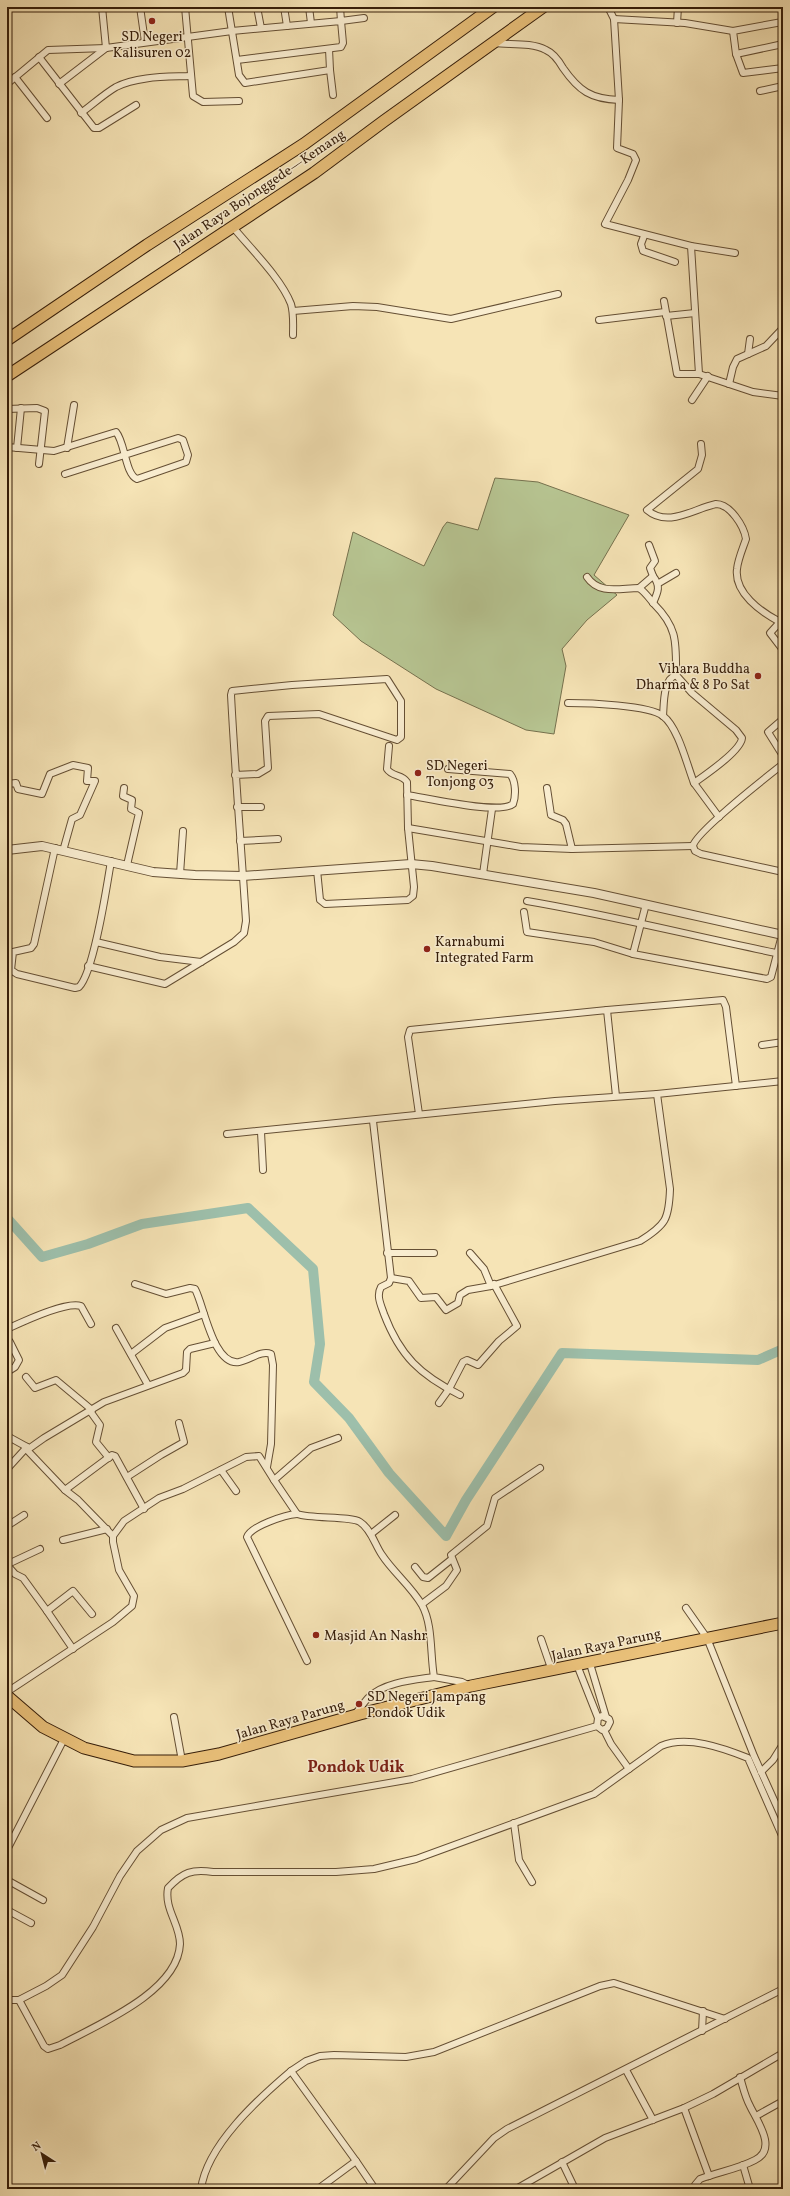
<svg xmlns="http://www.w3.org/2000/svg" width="790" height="2196" font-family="Vollkorn,serif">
	<rect width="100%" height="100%" fill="#f6e4b6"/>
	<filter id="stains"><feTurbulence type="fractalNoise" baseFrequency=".005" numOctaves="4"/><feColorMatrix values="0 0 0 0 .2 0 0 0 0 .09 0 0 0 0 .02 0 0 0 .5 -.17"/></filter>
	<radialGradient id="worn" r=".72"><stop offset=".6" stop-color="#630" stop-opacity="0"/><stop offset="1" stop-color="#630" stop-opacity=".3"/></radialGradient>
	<path fill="#b7c592" stroke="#76714e" d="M 495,478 L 538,482 L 629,515 L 594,575 L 617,595 L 587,620 L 562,649 L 566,666 L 554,734 L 526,730 L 436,689 L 361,641 L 333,615 L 353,532 L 424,566 L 443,527 L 447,522 L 478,530 Z"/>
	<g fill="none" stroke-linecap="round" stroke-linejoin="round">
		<path stroke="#9dbfab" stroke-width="10" d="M 7,1218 L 42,1257 L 88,1244 L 142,1224 L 248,1208 L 313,1269 L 320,1344 L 314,1382 L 349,1418 L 389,1473 L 446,1536 L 466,1500 L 562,1353 L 758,1360 L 783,1349"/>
		<g stroke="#654f34" stroke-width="8">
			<g id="minor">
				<path d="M 102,7 L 106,48 L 232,31 L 341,21 L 343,43 L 341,47 L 237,60"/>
				<path d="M 140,7 L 145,42"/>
				<path d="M 185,7 L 193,96 L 203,102 L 239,101"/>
				<path d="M 228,7 L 239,75 L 245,83 L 330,70 L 329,49"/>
				<path d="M 257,7 L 261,28"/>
				<path d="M 284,7 L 287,26"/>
				<path d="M 309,7 L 311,23"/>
				<path d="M 340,7 L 341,21 L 364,18"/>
				<path d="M 608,7 L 614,19 L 619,100 L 617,148 L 633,154 L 636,160 L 628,180 L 605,224 L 691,246 L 735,253"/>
				<path d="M 614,19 L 685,23 L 733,31"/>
				<path d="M 782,22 L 733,31 L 736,54 L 743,73 L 783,68"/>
				<path d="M 677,23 L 678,7"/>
				<path d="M 494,43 C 510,45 531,42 546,50 C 553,53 559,61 563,68 C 579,91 591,99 619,100"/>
				<path d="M 736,54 L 783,44"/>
				<path d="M 39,57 L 94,128 L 99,128 L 136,105"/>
				<path d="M 330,70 L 333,95"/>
				<path d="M 15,77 L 47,118"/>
				<path d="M 7,84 L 48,50 L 106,48"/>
				<path d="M 59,84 L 106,48"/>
				<path d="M 760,91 L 783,86"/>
				<path d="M 81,113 C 92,105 104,94 116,87 C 137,76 167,77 190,76"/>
				<path d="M 232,226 C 250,248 281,278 291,304 C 294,314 293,325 293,335"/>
				<path d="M 644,236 L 641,244 L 643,251 L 675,262"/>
				<path d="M 691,246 L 699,374"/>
				<path d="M 664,301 L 677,374 L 699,374 L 753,392 L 783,396"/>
				<path d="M 293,311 L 353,306 L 377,307 L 451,319 L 558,294"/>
				<path d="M 666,316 L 695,313"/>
				<path d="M 599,320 L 665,312"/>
				<path d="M 748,354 L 750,339"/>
				<path d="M 729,384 L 733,367 L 737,359 L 766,346 L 783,328"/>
				<path d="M 692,400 L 708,376"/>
				<path d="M 7,409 L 37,408 L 45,411 L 39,464"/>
				<path d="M 701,444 L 702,455 L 698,469 L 647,510 C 668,528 693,509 716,504 C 730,504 744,526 746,539 C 743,548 738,559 737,569 C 734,593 761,612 780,622 L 783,620"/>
				<path d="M 7,447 L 54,451 L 116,432 C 125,442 125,474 137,479 L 186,462 L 188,455 L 183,440 L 178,438 L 65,474"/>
				<path d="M 17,448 L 21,408"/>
				<path d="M 67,448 L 74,405"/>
				<path d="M 649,545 L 655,561 L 650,568 L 653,576"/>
				<path d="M 587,577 C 599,595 620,588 639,588 C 645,592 649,598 654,604 C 678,628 676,643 676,675 C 663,679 664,704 663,716"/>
				<path d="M 659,583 L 676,573"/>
				<path d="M 639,588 L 653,576 C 661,586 658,592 653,603"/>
				<path d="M 780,622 L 770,633 L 783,650"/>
				<path d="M 676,675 L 692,693 L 736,730 L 742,738 C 741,751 705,775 694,783 L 719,817"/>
				<path d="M 568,703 C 587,703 649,705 663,716 C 678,727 687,765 694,783"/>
				<path d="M 783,719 L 768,732 L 783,756"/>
				<path d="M 783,764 C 769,775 695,833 693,846 L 695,851 L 701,854 L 783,872"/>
				<path d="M 7,784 L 16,783 L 18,789 L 42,794 L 50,774 L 73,765 L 88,768 L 87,781 L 95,781 L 80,815 L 72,819 L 63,851"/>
				<path d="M 124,788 L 123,796 L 132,800 L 131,809 L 139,813 L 127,865"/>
				<path d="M 547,788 L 551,815 L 563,820 L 566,824 L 572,849"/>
				<path d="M 407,795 C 427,798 500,815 513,804 C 516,796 516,781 510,774 L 448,769"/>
				<path d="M 237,807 L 261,807"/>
				<path d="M 408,828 L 521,847 L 572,849 L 693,846"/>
				<path d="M 240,841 L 278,839"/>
				<path d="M 55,848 L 34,944 L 31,948 L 13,952 L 11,970 L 17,974 L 75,988 L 79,987 C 94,972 107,885 111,861"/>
				<path d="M 317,870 L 320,900 L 325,904 L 408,900 L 413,896 L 414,887 L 408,828 L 407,782 C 402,774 392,777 387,769 L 389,746"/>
				<path d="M 180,874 L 183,831"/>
				<path d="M 483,874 L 492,809"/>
				<path d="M 527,901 C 610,915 693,936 776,953"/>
				<path d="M 524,912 L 527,932 L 594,942 L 633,954 L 646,904"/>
				<path d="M 96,942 L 160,957 L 201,962"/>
				<path d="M 633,954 L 767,979 L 771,977 L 782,935"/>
				<path d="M 88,966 L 165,984 L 234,942 L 244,933 L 246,921 C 241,845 235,770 231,695 L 232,691 L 292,685 L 387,679 L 401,701 L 401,737 L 397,740 L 319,714 L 268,716 L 265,721 L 268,768 L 258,774 L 235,775"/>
				<path d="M 607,1010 L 723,1000 L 726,1007 L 736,1086"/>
				<path d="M 762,1045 L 783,1042"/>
				<path d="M 419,1114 L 408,1037 L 410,1030 L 607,1010 L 616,1096"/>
				<path d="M 373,1121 L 391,1278 L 389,1283 L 381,1287 C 376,1296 381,1305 384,1314 C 400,1356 420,1375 460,1395"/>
				<path d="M 261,1132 L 263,1170"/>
				<path d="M 227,1134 L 555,1101 L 657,1094"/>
				<path d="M 387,1253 L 434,1253"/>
				<path d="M 470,1253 L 484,1269 L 491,1286"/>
				<path d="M 391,1278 L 409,1281 L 421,1298 L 436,1297 L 446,1310 L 458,1303 L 460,1295 L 468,1290 L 491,1286 L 640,1241 C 666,1225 669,1219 670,1189 L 657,1094 L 783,1081"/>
				<path d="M 135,1284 L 166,1294 L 190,1288 L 195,1289 C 204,1305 213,1366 239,1362 C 250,1360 261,1350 271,1354 L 273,1365 L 271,1444 L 267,1467"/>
				<path d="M 116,1328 L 148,1385"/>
				<path d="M 7,1329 C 22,1322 66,1301 81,1306 L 91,1324"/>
				<path d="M 131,1354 L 165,1328 L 204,1314"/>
				<path d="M 7,1372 L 15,1367 L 19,1360 L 10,1342"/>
				<path d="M 26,1377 L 35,1388 L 56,1380 L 92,1410"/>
				<path d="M 439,1403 L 449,1389 L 463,1362 L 467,1360 L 478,1365 L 499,1341 L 517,1326 L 494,1284"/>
				<path d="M 90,1411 L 100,1425 L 96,1442 L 109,1458"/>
				<path d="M 7,1436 L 27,1447 L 27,1450 L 44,1438 L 104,1402 L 183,1373 L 186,1370 L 187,1352 L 190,1349 L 215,1343"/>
				<path d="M 27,1450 L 65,1490 L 112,1455 L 115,1456 L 144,1509"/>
				<path d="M 7,1469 L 27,1447"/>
				<path d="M 221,1470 L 236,1491"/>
				<path d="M 127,1477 L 161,1455 L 184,1442 L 179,1423"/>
				<path d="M 274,1480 L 297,1514 C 312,1519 351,1516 360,1522 C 371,1529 375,1545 382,1555 C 393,1572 411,1586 422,1605 C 433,1625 430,1654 434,1677 L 462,1682 L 470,1686"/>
				<path d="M 65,1490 L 78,1500 L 113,1536"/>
				<path d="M 297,1514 C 285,1515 251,1526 247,1537 L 307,1661"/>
				<path d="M 7,1526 L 24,1515"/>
				<path d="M 371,1534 L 395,1515"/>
				<path d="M 63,1540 L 107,1529"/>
				<path d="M 8,1564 L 40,1549"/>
				<path d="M 7,1565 L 15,1574 L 23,1578 L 47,1611 L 73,1591 L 92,1614"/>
				<path d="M 415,1567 L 423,1577 L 428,1578 L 452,1559"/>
				<path d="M 422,1604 L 446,1586 L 457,1570 L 451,1555 L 487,1526 L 495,1498 L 540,1468"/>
				<path d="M 686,1608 L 707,1638 L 754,1756 L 783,1820"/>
				<path d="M 47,1611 L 73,1649"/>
				<path d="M 541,1639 L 552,1671"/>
				<path d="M 591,1667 L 606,1717"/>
				<path d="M 579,1670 L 598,1718 L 597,1726 L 602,1730 L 607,1728 L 610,1722 L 609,1719 L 602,1716 L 598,1718"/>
				<path d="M 7,1692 L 113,1622 L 132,1606 L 134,1596 L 119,1570 L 113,1542 L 113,1536 L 124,1521 L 159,1498 L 183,1489 L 246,1457 L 259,1456 L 274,1480 L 311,1448 L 338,1438"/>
				<path d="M 355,1714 C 360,1709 364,1702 369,1697 C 385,1682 413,1680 434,1677"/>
				<path d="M 174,1717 L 182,1761"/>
				<path d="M 604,1730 L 611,1744 L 629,1769"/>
				<path d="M 761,1772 L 773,1760 L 783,1744"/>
				<path d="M 514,1823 L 519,1860 L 532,1882"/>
				<path d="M 7,1850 L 62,1743"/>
				<path d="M 7,1880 L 43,1900"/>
				<path d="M 7,1910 L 31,1923"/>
				<path d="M 7,2000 L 19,2000 L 46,1986 L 62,1975 L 93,1927 L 120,1876 L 137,1851 L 161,1830 L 187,1818 L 412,1779 L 597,1726"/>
				<path d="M 19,2000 L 44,2046 L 48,2049 L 60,2045 C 97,2025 178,1992 180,1944 C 180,1924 164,1909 168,1888 C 183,1872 192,1869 213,1872 L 336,1872 L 374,1869 L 416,1859 L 594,1794 L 661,1746 C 687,1735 723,1748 748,1758 L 783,1838"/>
				<path d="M 702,2031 L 703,2011"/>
				<path d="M 626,2070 L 653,2120"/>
				<path d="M 684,2108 L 709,2176"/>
				<path d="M 756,2116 L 783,2101"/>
				<path d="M 356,2161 L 375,2189"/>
				<path d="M 562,2162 L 575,2189"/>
				<path d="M 743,2165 L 750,2189"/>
				<path d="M 201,2189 C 207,2145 258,2099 291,2071"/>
				<path d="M 318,2189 L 356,2161 L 291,2071 L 306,2061 L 320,2056 L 334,2055 L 406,2057 L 434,2052 L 600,1986 L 614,1983 L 725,2019"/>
				<path d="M 446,2189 L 494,2138 L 507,2129 L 783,1989"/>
				<path d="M 516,2189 L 605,2138 L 684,2108 L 713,2094 L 783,2053"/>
				<path d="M 697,2189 L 695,2185 L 700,2179 C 718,2172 738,2169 755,2160 C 778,2149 757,2121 750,2106 C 745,2097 743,2087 740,2077"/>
			</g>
		</g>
		<g stroke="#654f34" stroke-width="10">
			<path id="tertiary" d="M 7,850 L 42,846 L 153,872 L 195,875 L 243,876 L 411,864 L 432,866 L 594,893 L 783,935"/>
		</g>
		<g stroke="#351d09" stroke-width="13">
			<g id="trunk">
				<path d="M 7,340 L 147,245 L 304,144 L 493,7"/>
				<path d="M 7,376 L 314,173 L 384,121 L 543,7"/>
				<path d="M 7,1696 L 43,1727 L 84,1748 L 134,1761 L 182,1761 L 219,1754 L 360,1714 L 471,1686 L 783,1623"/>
			</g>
		</g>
		<use href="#minor" stroke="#f9edd0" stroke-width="6"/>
		<use href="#tertiary" stroke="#f9edd0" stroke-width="8"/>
		<use href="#trunk" stroke="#ebc27b" stroke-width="11"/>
	</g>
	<g fill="#8f2418" stroke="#f9edd0" stroke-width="1.5">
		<circle cx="152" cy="21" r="4"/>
		<circle cx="758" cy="676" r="4"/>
		<circle cx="418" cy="773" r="4"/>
		<circle cx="427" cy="949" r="4"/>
		<circle cx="316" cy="1635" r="4"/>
		<circle cx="359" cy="1704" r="4"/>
	</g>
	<g text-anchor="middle" stroke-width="3" stroke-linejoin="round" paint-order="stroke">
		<g font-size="14" fill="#351d09" stroke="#f9edd0" text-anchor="start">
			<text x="152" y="41" text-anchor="middle">SD Negeri<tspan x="152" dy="16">Kalisuren 02</tspan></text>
			<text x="750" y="673" text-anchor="end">Vihara Buddha<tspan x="750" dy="16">Dharma &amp; 8 Po Sat</tspan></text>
			<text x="426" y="770">SD Negeri<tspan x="426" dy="16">Tonjong 03</tspan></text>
			<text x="435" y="946">Karnabumi<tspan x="435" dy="16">Integrated Farm</tspan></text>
			<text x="324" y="1640">Masjid An Nashr</text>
			<text x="367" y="1701">SD Negeri Jampang<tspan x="367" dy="16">Pondok Udik</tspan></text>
		</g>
		<g font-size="14" fill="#351d09" stroke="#f9edd0">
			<text transform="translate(259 189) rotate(-34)" y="5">Jalan Raya Bojonggede—Kemang</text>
			<text transform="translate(606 1644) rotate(-12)" y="5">Jalan Raya Parung</text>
			<text transform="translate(290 1719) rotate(-16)" y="5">Jalan Raya Parung</text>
		</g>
		<g font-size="16" font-weight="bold" fill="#7a1f14" stroke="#f9edd0">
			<text x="356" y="1772">Pondok Udik</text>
		</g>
	</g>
	<rect width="790" height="2196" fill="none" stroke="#f6e4b6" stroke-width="24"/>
	<rect x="8" y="8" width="774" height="2180" fill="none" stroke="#351d09" stroke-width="2"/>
	<rect x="12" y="12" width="766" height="2172" fill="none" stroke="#351d09"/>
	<g transform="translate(42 2154) rotate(324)" stroke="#f9edd0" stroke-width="3" paint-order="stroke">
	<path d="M0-3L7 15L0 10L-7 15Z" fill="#351d09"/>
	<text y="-6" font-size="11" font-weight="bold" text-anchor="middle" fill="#351d09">N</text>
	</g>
	<rect width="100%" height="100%" filter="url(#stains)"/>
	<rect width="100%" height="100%" fill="url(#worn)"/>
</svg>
